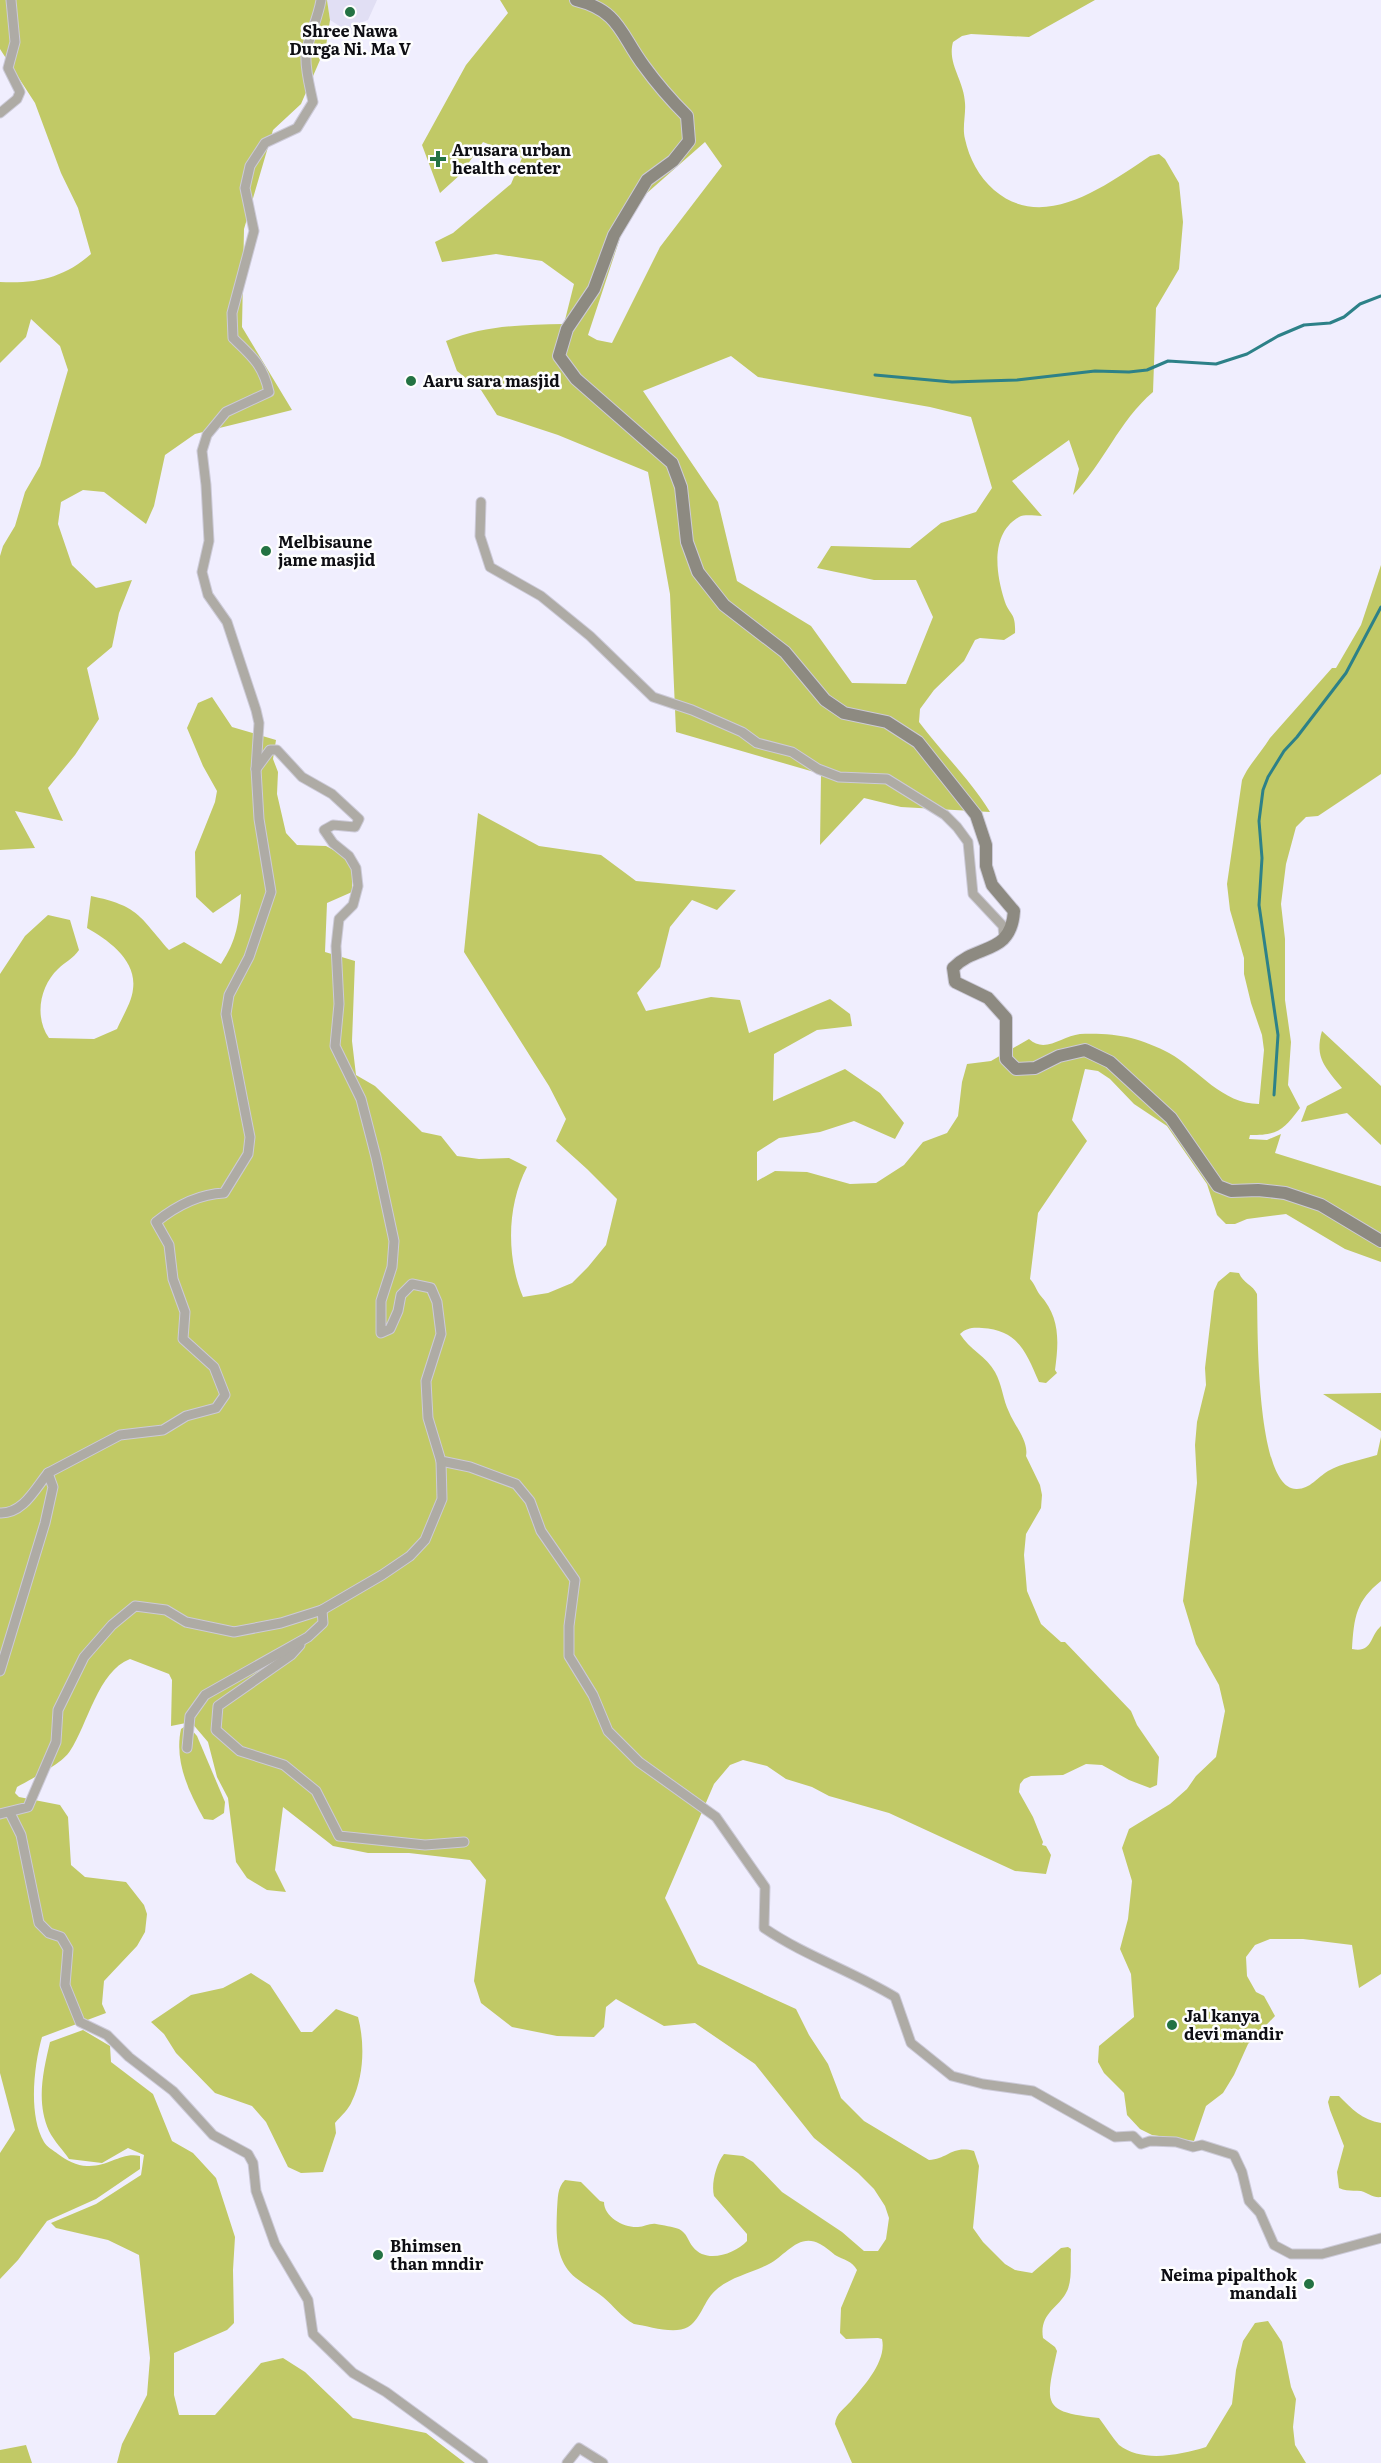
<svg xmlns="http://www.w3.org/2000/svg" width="1381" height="2463" font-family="Literata,serif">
	<rect width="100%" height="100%" fill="#f0eefe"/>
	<path fill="#e1dff4" d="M 327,0 L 377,0 L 368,20 L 360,23 L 354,30 L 346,30 L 330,20 Z"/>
	<g fill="#c1c966" fill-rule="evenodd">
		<path d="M 0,0 L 327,0 L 330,20 L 326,46 L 301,104 L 273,130 L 244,229 L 242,327 L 292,410 L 195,434 L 165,455 L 154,506 L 146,524 L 104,492 L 83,490 L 61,502 L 58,524 L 72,565 L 96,588 L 132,580 L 119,613 L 112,647 L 87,668 L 99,719 L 75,755 L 48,788 L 63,821 L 15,811 L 35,848 L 0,850 L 0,556 L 3,546 L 15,526 L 25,492 L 40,466 L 68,370 L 60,346 L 31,319 L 26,337 L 0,363 L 0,282 C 35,284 64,278 91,254 L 78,208 L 61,173 L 35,103 L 0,49 Z"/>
		<path d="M 500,0 L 1095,0 L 1029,37 L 971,34 L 962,36 L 953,42 C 947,64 964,80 965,103 C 966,114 962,128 965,139 C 969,158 979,177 994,190 C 1044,233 1106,185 1150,156 L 1159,154 L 1165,159 L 1179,183 L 1183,222 L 1179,269 L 1156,308 L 1153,392 C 1119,421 1104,463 1073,495 L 1079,469 L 1069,440 L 1012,481 L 1042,516 C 1035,516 1025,514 1019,517 C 990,534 996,573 1004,599 C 1009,616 1016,611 1015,633 L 1004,640 L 980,638 L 975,640 L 964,661 L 934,690 L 920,709 L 919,722 C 942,753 970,779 990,812 L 901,807 L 864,798 L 820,845 L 821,774 L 676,732 L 670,594 L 648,472 L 558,435 L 497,415 L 481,390 L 457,371 L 446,341 C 485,325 522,325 564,324 L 574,284 L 542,261 L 496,254 L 442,262 L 435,242 L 453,233 L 511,184 L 522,158 L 483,142 L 461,174 L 440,193 L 422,145 L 466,65 L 508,13 ZM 705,142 L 722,166 L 660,247 L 612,343 L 597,340 L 588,335 L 623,229 L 647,193 ZM 731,356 L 758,377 L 930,407 L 971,417 L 992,488 L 976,512 L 941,523 L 910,548 L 831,546 L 817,568 L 874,580 L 916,580 L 933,617 L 906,684 L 852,683 L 811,626 L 737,581 L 718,502 L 643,391 Z"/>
		<path d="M 1381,565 L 1381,774 L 1318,816 L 1306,817 L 1296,827 L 1286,864 L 1281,904 L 1285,939 L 1285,1000 L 1291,1042 L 1288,1085 L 1300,1108 C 1283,1130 1279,1135 1250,1135 L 1249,1139 L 1267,1140 L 1281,1134 L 1275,1153 L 1381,1186 L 1381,1262 L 1345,1249 L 1286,1214 L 1247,1219 L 1235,1224 L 1226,1224 L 1217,1215 L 1207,1184 L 1167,1126 L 1134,1104 L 1110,1079 L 1098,1071 L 1085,1069 L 1072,1120 L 1087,1141 L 1038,1213 L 1030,1279 C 1035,1284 1036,1290 1040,1295 C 1060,1317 1059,1341 1055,1370 L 1057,1373 L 1046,1383 L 1039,1382 C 1026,1352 1018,1330 982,1328 C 973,1327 966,1328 960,1334 C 969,1349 987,1357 995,1372 C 1002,1384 1003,1400 1009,1412 C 1014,1425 1029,1441 1026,1456 L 1040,1485 L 1042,1495 L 1041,1508 L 1026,1534 L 1024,1555 L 1027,1591 L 1041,1624 L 1061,1642 L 1065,1642 L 1131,1711 L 1137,1725 L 1159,1757 L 1157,1785 L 1150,1788 L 1129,1780 L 1102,1765 L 1086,1764 L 1063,1775 L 1031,1776 L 1024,1779 L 1020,1784 L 1019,1792 L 1033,1817 L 1043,1842 L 1042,1845 L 1046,1846 L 1051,1855 L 1046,1874 L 1015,1871 L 889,1813 L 829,1796 L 812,1787 L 786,1779 L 767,1766 L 743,1760 L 730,1765 L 714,1784 L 665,1898 L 698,1964 L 796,2009 L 809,2035 L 828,2064 L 841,2098 L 864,2121 L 929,2160 C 948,2159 952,2145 974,2151 L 979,2166 L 973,2228 L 983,2242 L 1005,2264 L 1015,2270 L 1032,2273 L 1061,2248 L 1068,2247 L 1071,2249 C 1070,2262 1073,2281 1066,2293 C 1058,2308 1039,2314 1043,2338 L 1055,2347 L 1057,2351 C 1045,2405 1042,2412 1099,2418 C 1106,2427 1112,2437 1119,2445 C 1142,2463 1180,2455 1206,2447 L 1232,2404 L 1236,2370 L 1243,2341 L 1255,2323 L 1268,2321 L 1282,2342 L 1291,2387 L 1296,2399 L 1293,2427 L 1295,2445 L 1306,2463 L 852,2463 L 835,2424 C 836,2413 844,2409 851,2401 C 864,2386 887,2361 882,2339 L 878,2338 L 846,2339 L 840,2333 L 841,2308 L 857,2270 C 852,2261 844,2260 835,2255 C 830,2251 826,2247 820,2244 C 799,2232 785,2256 769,2264 C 750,2274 727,2277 712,2294 C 704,2303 699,2321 688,2327 C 674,2335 649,2326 634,2324 C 621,2317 614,2306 603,2297 C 594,2290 585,2285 576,2278 C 555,2261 556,2234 557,2210 C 558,2198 557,2188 565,2180 L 581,2182 L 600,2201 L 604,2202 C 604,2217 624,2228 638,2227 C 644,2227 650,2223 656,2224 C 663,2225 673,2227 679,2229 C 687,2233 688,2241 693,2247 C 706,2264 735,2254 747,2241 L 747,2234 L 714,2196 C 711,2184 716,2164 724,2154 L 743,2156 L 753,2162 L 782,2192 L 842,2232 L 864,2251 L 878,2251 L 886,2239 L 889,2218 L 885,2206 L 874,2189 L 858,2173 L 814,2138 L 755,2064 L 695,2023 L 664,2026 L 616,1999 L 606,2007 L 604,2027 L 594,2037 L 557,2036 L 512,2027 L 481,2003 L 474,1981 L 486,1880 L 470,1860 L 409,1853 L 368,1853 L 333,1846 L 283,1807 L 275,1870 L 286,1892 L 267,1890 L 247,1878 L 236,1862 L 228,1798 L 217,1777 L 208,1742 L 191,1722 L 171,1726 L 172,1680 L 169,1674 L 130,1659 C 98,1671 88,1724 70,1751 C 62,1764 31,1779 17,1787 L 15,1793 L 19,1797 L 60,1805 L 68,1817 L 71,1865 L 85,1877 L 126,1882 L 144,1905 L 147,1914 L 145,1932 L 137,1946 L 104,1981 L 102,2004 L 106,2013 L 42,2037 C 34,2065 28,2115 44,2142 C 47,2147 53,2150 58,2154 C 66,2160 77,2166 87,2166 C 110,2167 120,2152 140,2156 L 140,2169 L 96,2199 L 47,2221 L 18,2260 L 0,2279 L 0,2153 L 15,2130 L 0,2073 L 0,974 L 25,936 L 48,915 L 70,920 L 79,950 C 73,959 65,962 58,969 C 40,986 34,1017 49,1038 L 94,1039 L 117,1029 C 122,1017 132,1002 133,989 C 137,960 108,940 87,928 L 91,896 C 139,906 139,916 169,950 L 184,942 L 221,964 C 237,940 239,922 241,894 L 213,913 L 196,897 L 195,852 L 215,802 L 217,791 L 203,766 L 187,728 L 198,703 L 212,697 L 232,727 L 276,740 L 273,759 L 278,772 L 277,794 L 286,833 L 297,845 L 326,846 L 352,860 L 352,892 L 327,903 L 325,952 L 355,961 L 352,1041 L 356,1075 L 375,1086 L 422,1132 L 441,1136 L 457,1156 L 479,1159 L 509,1158 L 527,1167 C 507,1205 506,1257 523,1297 L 548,1293 L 572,1283 L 588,1267 L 606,1245 L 617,1199 L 587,1169 L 556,1141 L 566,1119 L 549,1086 L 464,952 L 478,813 L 539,846 L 601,855 L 636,881 L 736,890 L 717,910 L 692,900 L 670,927 L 660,967 L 637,993 L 646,1011 L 711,997 L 740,1000 L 749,1033 L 830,999 L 850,1014 L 852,1026 L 817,1030 L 774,1054 L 773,1101 L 845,1069 L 880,1093 L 904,1123 L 895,1139 L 854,1121 L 820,1132 L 779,1138 L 757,1152 L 757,1181 L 775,1171 L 807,1172 L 850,1184 L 876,1183 L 904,1165 L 923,1142 L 947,1133 L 958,1116 L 962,1082 L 967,1064 L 991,1061 L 1029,1039 C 1045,1054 1062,1036 1080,1034 C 1094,1033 1117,1034 1131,1038 C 1143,1041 1158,1047 1169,1053 C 1199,1070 1222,1104 1259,1104 L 1264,1050 L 1262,1035 L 1251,1003 L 1244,974 L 1244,958 L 1230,910 L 1227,884 L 1242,780 C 1249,764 1261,753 1270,738 L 1332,668 L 1336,668 L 1361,625 Z"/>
		<path d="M 1322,1031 L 1381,1086 L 1381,1145 L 1347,1113 L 1301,1122 L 1307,1106 L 1342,1088 C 1326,1068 1314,1058 1322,1031 Z"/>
		<path d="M 1230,1272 L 1239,1273 C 1243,1283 1253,1285 1257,1294 C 1258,1324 1255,1491 1297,1489 C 1310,1489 1318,1477 1328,1471 C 1342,1463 1361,1460 1377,1455 L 1381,1437 L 1381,1581 C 1356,1601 1354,1617 1352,1649 C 1373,1653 1369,1637 1381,1626 L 1381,1974 L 1359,1988 L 1352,1945 L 1303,1939 L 1270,1939 L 1255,1945 L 1246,1957 L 1247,1976 L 1256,1992 L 1264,1996 L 1275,2016 L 1248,2044 L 1234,2075 L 1223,2093 L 1206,2106 L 1194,2141 L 1152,2135 L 1140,2129 L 1127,2115 L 1124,2093 L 1104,2073 L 1098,2062 L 1099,2046 L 1134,2017 L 1131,1974 L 1120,1949 L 1128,1919 L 1132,1881 L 1122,1848 L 1129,1829 L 1170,1804 L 1187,1789 L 1196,1776 L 1216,1757 L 1225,1711 L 1219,1685 L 1196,1644 L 1183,1601 L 1197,1483 L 1195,1445 L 1197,1422 L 1206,1385 L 1205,1368 L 1214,1291 L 1218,1282 Z"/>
		<path d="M 1381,1393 L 1381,1431 L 1323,1394 Z"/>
		<path d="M 184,1727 L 190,1728 L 197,1736 L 225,1802 L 224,1813 L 213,1820 L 204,1819 C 189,1792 174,1762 181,1729 Z"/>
		<path d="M 251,1973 L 270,1985 L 301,2032 L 312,2032 L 336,2009 L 358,2017 C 365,2043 364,2076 352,2101 C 349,2109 341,2116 335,2123 L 336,2133 L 323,2172 L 301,2173 L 288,2167 L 266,2122 L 252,2106 L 215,2093 L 176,2053 L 164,2034 L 151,2022 L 191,1995 L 223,1988 Z"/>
		<path d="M 83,2030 L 110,2046 L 111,2062 L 153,2094 L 172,2141 L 193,2153 L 216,2178 L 235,2237 L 233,2270 L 234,2323 L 227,2330 L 174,2353 L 174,2395 L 179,2415 L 215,2415 L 261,2363 L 283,2358 L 305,2372 L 353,2418 L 426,2433 L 465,2463 L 117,2463 L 122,2444 L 147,2395 L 150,2358 L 139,2255 L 108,2240 L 56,2228 L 51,2223 L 96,2204 L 141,2175 L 144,2155 L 128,2148 L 102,2163 L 69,2159 C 63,2150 54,2141 49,2131 C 36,2102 43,2072 50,2042 Z"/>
		<path d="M 1330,2096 L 1339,2096 C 1352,2109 1362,2120 1381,2123 L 1381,2197 C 1373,2198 1368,2193 1361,2191 C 1353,2190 1347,2192 1339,2188 L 1337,2172 L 1344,2146 L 1330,2110 L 1328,2102 Z"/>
		<path d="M 26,2445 L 32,2463 L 0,2463 L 0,2450 Z"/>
	</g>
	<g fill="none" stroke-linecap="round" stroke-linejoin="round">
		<g stroke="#2d8188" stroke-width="3">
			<path d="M 875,375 L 952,382 L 1017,380 L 1095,371 L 1129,372 L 1147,370 L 1168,361 L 1216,364 L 1247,354 L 1278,336 L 1304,325 L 1330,323 L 1344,317 L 1360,304 L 1381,296"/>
			<path d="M 1274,1095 L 1278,1035 L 1259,905 L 1262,858 L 1259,821 L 1263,790 L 1268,777 L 1284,751 L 1297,737 L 1346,673 L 1381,607"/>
		</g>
		<g stroke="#cccad8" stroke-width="11">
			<g id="minor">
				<path d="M 0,113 L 17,99 L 20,92 L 8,68 L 15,42 L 11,0"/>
				<path d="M 481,502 L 480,536 L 490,567 L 541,596 L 590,636 L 653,697 L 692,710 L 742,732 L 757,743 L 792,752 L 818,769 L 839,777 L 887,779 L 945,815 L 957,827 L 968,842 L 973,894 L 1003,926 L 1004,939"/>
				<path d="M 256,769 L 270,750 L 277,750 L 302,777 L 332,794 L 359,819 L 355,827 L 333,825 L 324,830 L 333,843 L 349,856 L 356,868 L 358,886 L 353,905 L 339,919 L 336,946 L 339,1004 L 335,1046 L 361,1099 L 376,1157 L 394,1241 L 392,1267 L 381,1301 L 381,1333 L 390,1329 L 398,1311 L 401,1295 L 412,1284 L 431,1288 L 437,1302 L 441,1334 L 426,1381 L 428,1418 L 441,1461 L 470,1467 L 516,1484 L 530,1501 L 541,1531 L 575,1580 L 569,1626 L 569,1656 L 593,1695 L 608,1731 L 639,1762 L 716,1817 L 765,1887 L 764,1928 C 805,1956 852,1971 895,1997 L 911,2043 L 952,2076 L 983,2084 L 1033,2091 L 1115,2137 L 1133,2136 L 1141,2144 L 1150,2141 L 1176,2142 L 1193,2147 L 1202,2145 L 1234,2155 L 1242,2172 L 1249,2201 L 1260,2213 L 1274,2245 L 1291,2254 L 1322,2254 L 1381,2238"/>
				<path d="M 48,1473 L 120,1435 L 163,1430 L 186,1416 L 216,1408 L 225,1395 L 214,1367 L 183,1339 L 185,1312 L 173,1279 L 169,1245 L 156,1222 C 176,1206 198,1194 224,1193 L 248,1154 L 250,1137 L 226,1014 L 229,995 L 249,957 L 271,892 L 259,819 L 256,769 L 259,723 L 256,710 L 227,622 L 208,595 L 202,572 L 209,541 L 206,485 L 202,451 L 207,435 L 226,412 L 269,392 C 263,365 252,356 233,338 L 232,313 L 254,231 L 245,188 L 250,166 L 265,143 L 297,128 L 313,102 C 310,87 305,70 306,55 C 308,37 318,19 321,0"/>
				<path d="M 0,1513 C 23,1514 35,1489 48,1473 L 53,1487 L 45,1523 L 0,1671"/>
				<path d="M 322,1610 L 382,1575 L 410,1556 L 425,1540 L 442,1499 L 441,1461"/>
				<path d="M 300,1645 L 291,1655 L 218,1706 L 216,1730 L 240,1751 L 284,1765 L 316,1791 L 339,1836 L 425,1845 L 464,1842"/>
				<path d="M 10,1813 L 21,1835 L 39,1923 L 49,1933 L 61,1937 L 68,1949 L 65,1985 L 80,2022 L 107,2035 L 129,2057 L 173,2091 L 213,2135 L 248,2154 L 253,2163 L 256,2191 L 275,2244 L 308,2300 L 313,2334 L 353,2373 L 386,2392 L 483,2463"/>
				<path d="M 0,1814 L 28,1807 L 56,1742 L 58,1710 L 84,1657 L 112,1625 L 135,1606 L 166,1610 L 186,1622 L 234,1632 L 281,1623 L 322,1610 L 323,1623 L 308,1637 L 205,1695 L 190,1716 L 187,1748"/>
				<path d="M 567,2463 L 579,2448 L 603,2463"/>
			</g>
		</g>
		<g stroke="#cccad8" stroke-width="14">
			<path id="secondary" d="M 576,0 C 620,11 620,34 644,66 C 657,84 672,101 687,116 L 689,141 L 673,161 L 647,180 L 614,235 L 594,289 L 567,329 L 559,356 L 576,379 L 672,463 L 681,487 L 687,542 L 698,572 L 724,605 L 785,652 L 825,700 L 844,713 L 887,722 L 918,742 L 976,815 L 986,845 L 986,866 L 992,885 L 1014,911 C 1011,956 977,943 953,968 L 955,982 L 988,998 L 1006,1018 L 1006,1059 L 1016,1069 L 1035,1068 L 1059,1056 L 1085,1050 L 1110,1062 L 1171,1118 L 1218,1186 L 1231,1191 L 1258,1190 L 1285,1193 L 1321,1205 L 1381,1241"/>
		</g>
		<use href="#minor" stroke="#aeaba5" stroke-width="9"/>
		<use href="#secondary" stroke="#8d8a81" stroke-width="12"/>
	</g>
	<g fill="#237243" stroke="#fefefe" stroke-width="2">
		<circle cx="350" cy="12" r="6"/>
		<path d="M435 150h6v6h6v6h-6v6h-6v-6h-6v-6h6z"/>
		<circle cx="411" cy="381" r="6"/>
		<circle cx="266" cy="551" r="6"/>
		<circle cx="1172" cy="2025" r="6"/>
		<circle cx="378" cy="2255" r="6"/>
		<circle cx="1309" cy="2284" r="6"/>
	</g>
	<g text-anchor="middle" stroke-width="5" stroke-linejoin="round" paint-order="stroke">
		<g font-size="16" font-weight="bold" fill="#0e0e13" stroke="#fefefe" text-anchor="start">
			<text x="350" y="37" text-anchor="middle">Shree Nawa<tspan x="350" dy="18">Durga Ni. Ma V</tspan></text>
			<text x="452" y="156">Arusara urban<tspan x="452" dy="18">health center</tspan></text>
			<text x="423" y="387">Aaru sara masjid</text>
			<text x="278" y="548">Melbisaune<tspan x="278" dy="18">jame masjid</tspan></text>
			<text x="1184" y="2022">Jal kanya<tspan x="1184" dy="18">devi mandir</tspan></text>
			<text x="390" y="2252">Bhimsen<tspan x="390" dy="18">than mndir</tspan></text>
			<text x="1297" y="2281" text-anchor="end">Neima pipalthok<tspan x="1297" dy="18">mandali</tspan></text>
		</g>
	</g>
</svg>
